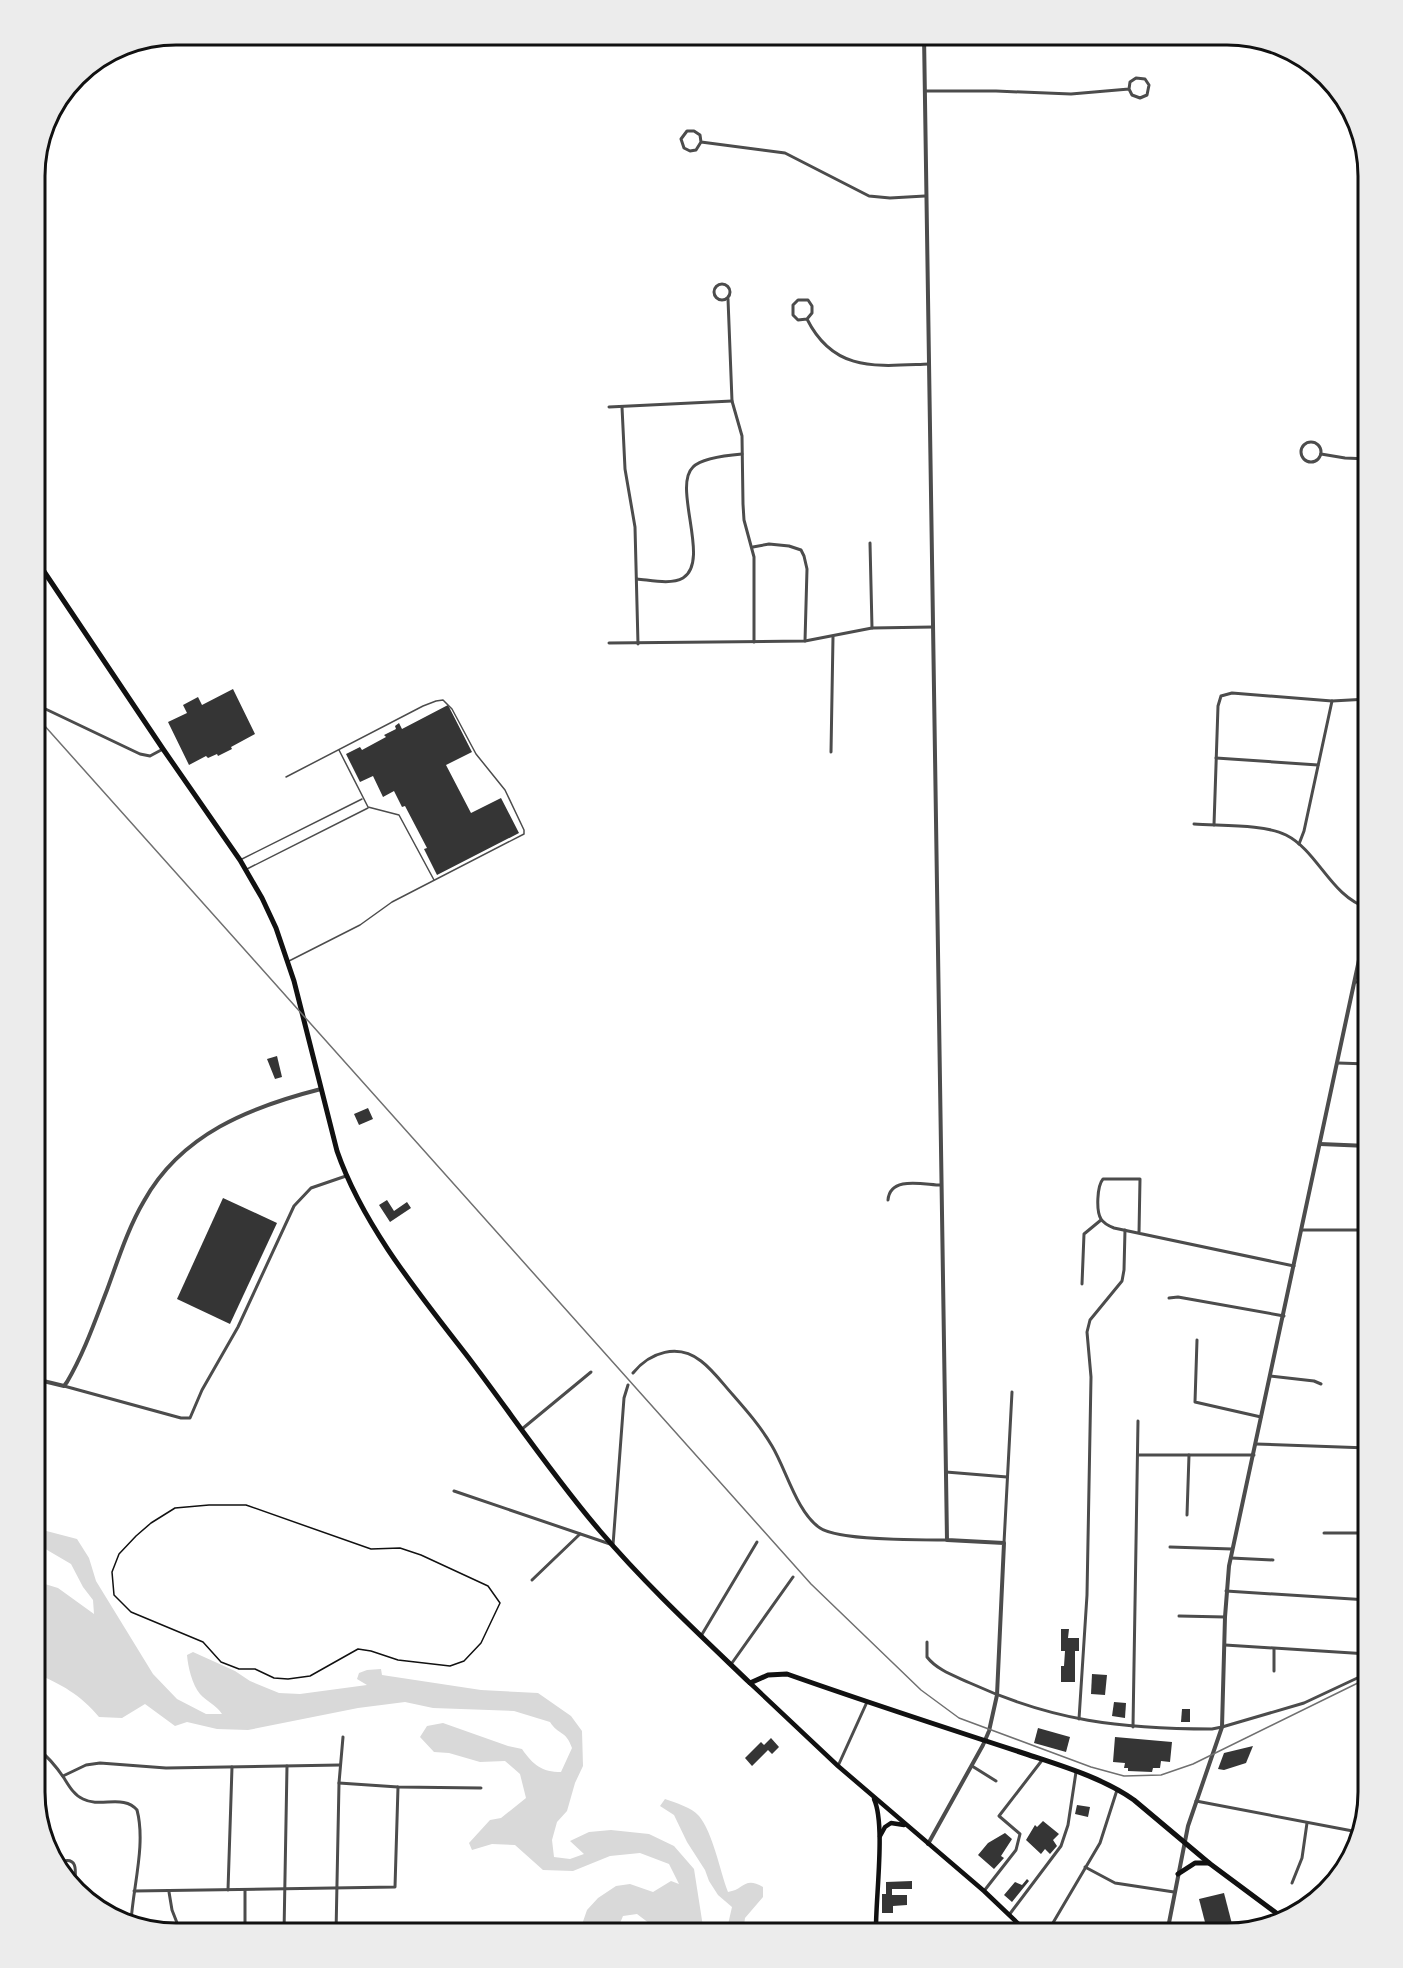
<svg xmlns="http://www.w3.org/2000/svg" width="1403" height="1968" font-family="'Work Sans',sans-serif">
	<rect width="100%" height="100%" fill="#fff"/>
	<g fill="#d9d9d9">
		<path d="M 35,1528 L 77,1539 L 89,1558 L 96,1581 L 153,1674 L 177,1699 L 206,1714 L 222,1714 C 216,1705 206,1701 200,1694 C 192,1684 188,1667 187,1655 L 193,1652 L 235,1671 L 250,1681 L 279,1693 L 300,1694 L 367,1685 L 357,1679 L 359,1673 L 367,1670 L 381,1669 L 382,1675 L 481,1690 L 538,1693 L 571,1716 L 582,1731 L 583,1766 L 575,1783 L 567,1811 L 557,1822 L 552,1840 L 554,1857 L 570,1859 L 584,1854 L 570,1841 L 589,1832 L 611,1830 L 649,1834 L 674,1846 L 694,1869 L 704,1933 L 662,1933 L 637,1914 L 623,1916 L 618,1928 L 620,1933 L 579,1933 L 587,1910 L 598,1898 L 616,1886 L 630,1884 L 653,1892 L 671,1881 L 679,1884 L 669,1864 L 640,1853 L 610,1856 L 573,1871 L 543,1870 L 515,1845 L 492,1844 L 472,1850 L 469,1843 L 490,1820 L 501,1818 L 526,1798 L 520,1774 L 505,1761 L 480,1762 L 449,1753 L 434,1752 L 420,1737 L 427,1726 L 443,1723 L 508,1746 L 522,1749 C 533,1765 542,1772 561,1772 L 572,1748 C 566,1730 558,1735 550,1722 L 514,1711 L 433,1708 L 405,1702 L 358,1708 L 248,1730 L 217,1729 L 187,1722 L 175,1726 L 145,1704 L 122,1718 L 99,1717 C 81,1695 61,1684 35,1673 L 35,1581 L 58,1588 L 94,1614 L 93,1600 L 83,1587 L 71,1564 L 42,1547 L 35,1545 Z"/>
		<path d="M 665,1799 C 676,1803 691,1807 699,1816 C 713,1833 720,1871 728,1892 C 744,1890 744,1876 763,1887 L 763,1897 L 745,1918 L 743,1933 L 726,1933 L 732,1907 L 718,1895 L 709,1881 L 705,1870 L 687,1842 L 674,1815 L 660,1806 Z"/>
	</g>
	<g fill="#353535">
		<path d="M 233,689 L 255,734 L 231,747 L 232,749 L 218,756 L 217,754 L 208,758 L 206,756 L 189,765 L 168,722 L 187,713 L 183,705 L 198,697 L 202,705 Z"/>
		<path d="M 448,705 L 472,752 L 446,765 L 471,813 L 501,798 L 519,833 L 437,875 L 424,849 L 427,848 L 405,806 L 402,807 L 394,791 L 383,797 L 373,776 L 360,782 L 346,754 L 360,747 L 362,750 L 386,737 L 384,735 L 396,729 L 395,726 L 399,723 L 402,729 Z"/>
		<path d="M 277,1056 L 282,1077 L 275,1079 L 267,1059 Z"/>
		<path d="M 368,1108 L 373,1119 L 359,1125 L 354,1114 Z"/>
		<path d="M 223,1198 L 277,1223 L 230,1324 L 177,1299 Z"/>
		<path d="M 387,1200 L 394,1211 L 407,1202 L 411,1208 L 390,1222 L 379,1205 Z"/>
		<path d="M 1061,1629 L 1069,1629 L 1068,1638 L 1079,1638 L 1079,1651 L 1075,1651 L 1075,1682 L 1061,1682 L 1061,1666 L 1064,1666 L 1065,1651 L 1061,1651 Z"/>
		<path d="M 1092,1674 L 1107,1675 L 1105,1695 L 1091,1694 Z"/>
		<path d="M 1114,1702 L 1126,1703 L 1125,1718 L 1112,1716 Z"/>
		<path d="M 1182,1709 L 1190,1709 L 1190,1722 L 1181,1722 Z"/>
		<path d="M 1038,1728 L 1070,1737 L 1066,1752 L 1034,1743 Z"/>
		<path d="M 1115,1737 L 1172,1742 L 1170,1762 L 1161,1761 L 1160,1768 L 1153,1768 L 1152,1772 L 1128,1771 L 1128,1768 L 1124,1768 L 1125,1763 L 1113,1762 Z"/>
		<path d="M 771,1738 L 779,1747 L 772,1754 L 768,1750 L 752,1766 L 745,1758 L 761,1742 L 764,1745 Z"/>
		<path d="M 1253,1746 L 1246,1763 L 1224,1770 L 1218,1769 L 1224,1753 Z"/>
		<path d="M 1077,1805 L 1090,1807 L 1088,1817 L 1075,1814 Z"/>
		<path d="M 1043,1821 L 1059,1834 L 1053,1840 L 1057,1846 L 1050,1854 L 1045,1849 L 1041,1854 L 1026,1840 L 1035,1825 L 1037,1827 Z"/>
		<path d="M 1005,1833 L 1012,1839 L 1001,1856 L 1004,1858 L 994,1869 L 978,1855 L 988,1843 Z"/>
		<path d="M 1027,1879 L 1029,1881 L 1012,1902 L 1004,1895 L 1015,1882 L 1022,1885 Z"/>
		<path d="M 912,1881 L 912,1889 L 892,1889 L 892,1895 L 907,1895 L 907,1905 L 893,1906 L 893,1913 L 882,1913 L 882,1894 L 886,1894 L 886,1882 Z"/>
		<path d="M 1224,1893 L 1232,1924 L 1207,1930 L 1199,1899 Z"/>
	</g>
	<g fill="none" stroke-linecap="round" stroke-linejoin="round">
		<path stroke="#111" stroke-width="1.5" d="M 209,1505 L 246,1505 L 371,1549 L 400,1548 L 421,1555 L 488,1586 L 500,1603 L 481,1643 L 464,1661 L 450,1666 L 398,1660 L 371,1651 L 358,1649 L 310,1676 L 288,1679 L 274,1678 L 255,1669 L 239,1669 L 221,1662 L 203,1642 L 131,1612 L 114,1595 L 112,1572 L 119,1554 L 136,1536 L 151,1523 L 175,1508 Z"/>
		<g stroke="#4c4c4c" stroke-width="1.5">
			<path d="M 339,750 L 368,807 L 399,815 L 434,880"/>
			<path d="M 286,777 L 423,706 L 436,701 L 443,700 L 452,709 L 476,754 L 505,790 L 524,830 L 524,834 L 392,902 L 360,925 L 289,961"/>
			<path d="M 240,860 L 362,799"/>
			<path d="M 247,869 L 368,808"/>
		</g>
		<g stroke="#4c4c4c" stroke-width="3">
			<path d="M 925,91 L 996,91 L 1071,94 L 1129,89 L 1132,95 L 1140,98 L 1147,95 L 1149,85 L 1145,79 L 1136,78 L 1130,82 L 1129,89"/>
			<path d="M 701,142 L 700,135 L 694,131 L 687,131 L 681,139 L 684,148 L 690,151 L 696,150 L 701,142 L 785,153 L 869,196 L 890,198 L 925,196"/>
			<circle cx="722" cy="292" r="8"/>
			<path d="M 728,299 L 732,401 L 742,436 L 743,504 L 744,520 L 754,557 L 754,642"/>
			<path d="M 807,319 L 798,320 L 793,315 L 793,305 L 798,300 L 808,300 L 812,306 L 812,313 L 807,319 C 834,373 877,366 929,364"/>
			<path d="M 609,407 L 732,401"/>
			<path d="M 622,407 L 625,469 L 635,527 L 638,644"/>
			<circle cx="1311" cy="452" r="10"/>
			<path d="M 1321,454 L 1345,458 L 1368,459"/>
			<path d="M 870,543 L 872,628"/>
			<path d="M 753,547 L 769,544 L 789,546 L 801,550 L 804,556 L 807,569 L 805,641"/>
			<path d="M 637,579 C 650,580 671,585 683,578 C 711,561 672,487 693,467 C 702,458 730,455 742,454"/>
			<path d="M 609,643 L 805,641 L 872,628 L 933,627"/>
			<path d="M 35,704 L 140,754 L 150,756 L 163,749"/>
			<path d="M 831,752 L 833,637"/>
			<path d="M 1216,758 L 1318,765"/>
			<path d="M 1194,824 C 1219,826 1265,824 1286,835 C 1318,851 1331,897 1368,908"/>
			<path d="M 1214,825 L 1218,706 L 1221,696 L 1232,693 L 1332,701 L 1368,699"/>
			<path d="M 1299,844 L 1304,831 L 1332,701"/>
			<path d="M 1355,982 L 1368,982"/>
			<path d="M 1338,1063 L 1368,1064"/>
			<path d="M 888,1200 C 890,1175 925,1185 941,1185"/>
			<path d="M 1302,1230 L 1368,1230"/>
			<path d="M 1139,1233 L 1140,1179 L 1103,1179 C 1097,1186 1096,1211 1101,1219 C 1104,1224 1109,1226 1114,1228 L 1294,1266"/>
			<path d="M 1082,1284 L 1084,1234 L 1101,1220"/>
			<path d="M 1169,1298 L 1178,1297 L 1284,1316"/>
			<path d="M 1197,1340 L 1195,1402 L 1261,1417"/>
			<path d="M 633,1373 C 650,1352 678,1343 701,1361 C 713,1370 723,1384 733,1395 C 747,1411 761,1427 772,1446 C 786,1469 797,1513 820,1528 C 840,1541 921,1540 947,1540"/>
			<path d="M 1270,1376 L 1314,1381 L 1321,1384"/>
			<path d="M 64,1386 L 181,1418 L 190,1418 L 202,1390 L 238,1327 L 294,1206 L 311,1188 L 346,1176"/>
			<path d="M 522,1429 L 591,1372"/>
			<path d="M 1256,1444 L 1368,1448"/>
			<path d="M 1139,1455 L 1254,1455"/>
			<path d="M 946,1472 L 1007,1477"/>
			<path d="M 454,1491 L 613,1545 L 624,1398 L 628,1385"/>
			<path d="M 1187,1515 L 1189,1455"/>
			<path d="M 1324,1533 L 1368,1533"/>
			<path d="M 1004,1543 L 1012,1392"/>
			<path d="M 1170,1547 L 1232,1549"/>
			<path d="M 1231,1558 L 1273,1560"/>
			<path d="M 532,1580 L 580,1534"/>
			<path d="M 1226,1591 L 1368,1600"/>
			<path d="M 1179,1616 L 1225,1617"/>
			<path d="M 701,1636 L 757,1542"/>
			<path d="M 927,1642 L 927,1657 C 937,1670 955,1676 970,1683 C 1053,1721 1121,1729 1212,1729 L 1222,1727 L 1304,1703 L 1368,1673"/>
			<path d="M 1225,1645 L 1368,1654"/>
			<path d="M 1274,1649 L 1274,1671"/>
			<path d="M 732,1663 L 793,1577"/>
			<path d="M 1079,1719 L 1087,1595 L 1091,1377 L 1087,1332 L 1090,1320 L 1122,1281 L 1124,1270 L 1125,1230"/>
			<path d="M 1133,1727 L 1138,1421"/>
			<path d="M 35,1746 C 46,1755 56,1766 64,1778 C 69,1786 74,1795 83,1799 C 100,1808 124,1794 137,1810 C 146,1844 133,1887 131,1922"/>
			<path d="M 838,1766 L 867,1702"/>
			<path d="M 972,1766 L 996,1781"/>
			<path d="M 63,1776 L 86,1765 L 100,1763 L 166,1768 L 340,1765"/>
			<path d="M 339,1783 L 398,1787 L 481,1788"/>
			<path d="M 1196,1801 L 1358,1832"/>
			<path d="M 1365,1806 L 1368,1768"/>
			<path d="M 1085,1867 L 1115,1883 L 1174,1892"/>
			<path d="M 60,1869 L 63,1861 C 79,1857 75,1874 75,1884"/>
			<path d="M 1292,1883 L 1302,1858 L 1307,1823"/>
			<path d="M 228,1890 L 232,1767"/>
			<path d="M 134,1891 L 395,1887 L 398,1787"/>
			<path d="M 984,1891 L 1016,1850 L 1020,1834 L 999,1816 L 1043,1759"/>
			<path d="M 169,1892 L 172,1910 L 181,1933"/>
			<path d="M 1009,1915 L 1061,1846 L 1068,1825 L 1076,1772"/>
			<path d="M 1273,1921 L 1275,1914"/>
			<path d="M 245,1933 L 245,1890"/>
			<path d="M 284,1933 L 287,1766"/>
			<path d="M 336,1933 L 339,1783 L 343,1737"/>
			<path d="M 1047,1933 L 1100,1843 L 1117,1790"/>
		</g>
		<g stroke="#4c4c4c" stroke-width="4">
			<path d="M 924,35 L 947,1540 L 1004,1543 L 997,1695 L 989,1731 L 983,1745 L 928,1844"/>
			<path d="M 1320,1144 L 1368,1146"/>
			<path d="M 35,1379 L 64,1386 L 67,1382 C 84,1353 95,1321 107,1290 C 118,1260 128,1228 144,1201 C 181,1134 250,1107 321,1089"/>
			<path d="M 1167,1933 L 1188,1826 L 1222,1727 L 1225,1617 L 1229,1566 L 1368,918"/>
		</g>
		<g stroke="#111" stroke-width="4.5">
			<path d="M 750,1683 L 838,1766 L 984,1891 L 1028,1933"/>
			<path d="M 874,1799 C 886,1825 875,1901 876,1933"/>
			<path d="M 880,1836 L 885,1827 L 891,1823 L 904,1825"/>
		</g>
		<g stroke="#111" stroke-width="5">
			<path d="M 35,558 L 163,749 L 240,860 L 262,898 L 276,928 L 294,981 L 337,1151 C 363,1226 420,1295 468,1357 C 512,1415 553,1476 600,1531 C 646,1585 699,1634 750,1683 L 768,1675 L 787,1674 C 866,1702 946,1728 1026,1754 C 1062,1766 1103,1778 1134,1800 L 1209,1863 L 1283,1918"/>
			<path d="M 1178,1874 L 1195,1863 L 1209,1863"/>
		</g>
		<path stroke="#707070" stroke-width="1.5" d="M 35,715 L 811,1584 L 921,1690 L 959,1718 L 1091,1767 L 1124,1776 L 1161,1775 L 1193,1764 L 1368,1678"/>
	</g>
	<path d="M0 0H1403V1968H0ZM176 45H1227A131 131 0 0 1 1358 176V1792A131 131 0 0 1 1227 1923H176A131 131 0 0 1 45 1792V176A131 131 0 0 1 176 45Z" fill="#ececec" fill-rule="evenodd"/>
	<path fill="none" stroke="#111" stroke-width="3" d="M176 45H1227A131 131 0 0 1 1358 176V1792A131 131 0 0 1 1227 1923H176A131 131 0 0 1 45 1792V176A131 131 0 0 1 176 45Z"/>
</svg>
